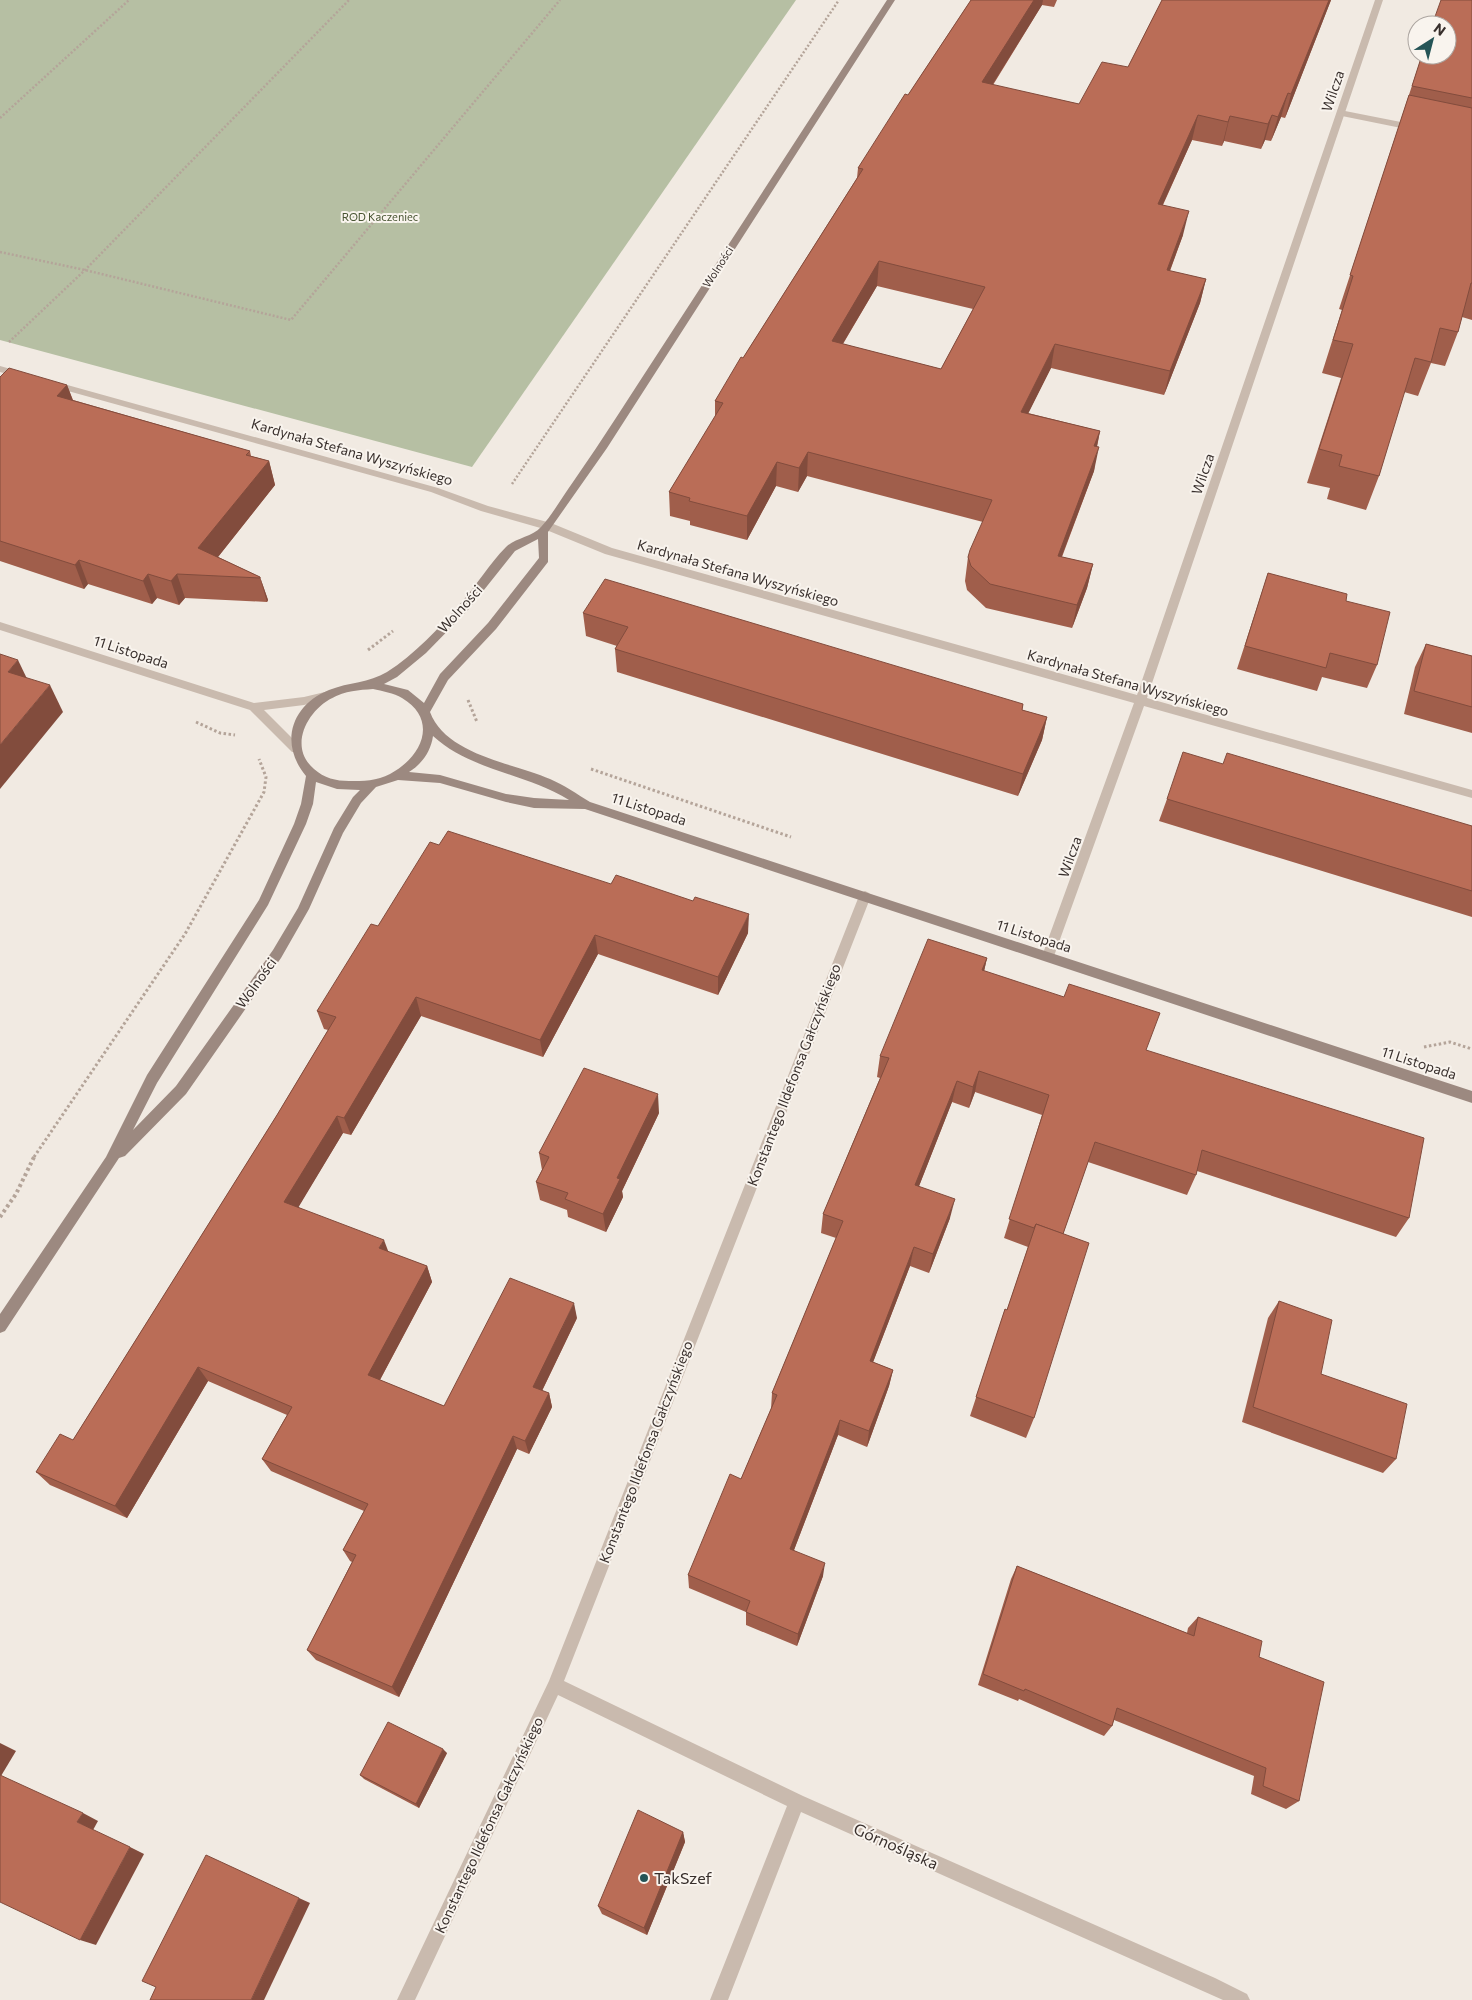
<svg xmlns="http://www.w3.org/2000/svg" width="1472" height="2000" font-family="Commissioner,sans-serif">
	<rect width="100%" height="100%" fill="#f1eae2"/>
	<path fill="#b6bfa3" d="M 0,0 L 796,0 L 472,467 L 0,340 Z"/>
	<g fill="none" stroke-linecap="round" stroke-linejoin="round">
		<g stroke="#b4a499" stroke-width="2.5" stroke-dasharray="2 2" stroke-linecap="butt">
			<path d="M 0,118 L 129,0"/>
			<path d="M 0,252 L 85,270 L 291,320 L 560,0"/>
			<path d="M 9,342 L 85,270 L 349,0"/>
			<path d="M 512,484 L 839,0"/>
		</g>
		<g stroke="#b4a499" stroke-width="3" stroke-dasharray="2.5 2.5" stroke-linecap="butt">
			<path d="M 368,650 L 393,631"/>
			<path d="M 468,700 L 477,722"/>
			<path d="M 196,722 L 220,733 L 235,735"/>
			<path d="M 591,769 L 791,837"/>
			<path d="M 1424,1047 L 1450,1042 L 1472,1049"/>
			<path d="M 34,1157 L 185,934 L 264,792 L 266,777 L 259,759"/>
		</g>
		<path stroke="#b4a499" stroke-width="4" stroke-dasharray="3 3" stroke-linecap="butt" d="M 0,1217 L 16,1194 L 35,1155"/>
		<path fill="#c9baae" fill-rule="evenodd" d="M 1340,110 L 1416,125 L 1420,128 L 1416,131 L 1337,115 L 1337,111 Z"/>
		<g fill="#c9baae" fill-rule="evenodd">
			<path d="M 1375,0 L 1383,0 L 1147,698 L 1472,790 L 1472,798 L 1144,706 L 1054,956 L 1052,960 L 1044,960 L 1042,956 L 1134,703 L 605,554 L 544,529 L 481,511 L 431,492 L 50,386 L 48,384 L 53,381 L 438,488 L 488,506 L 551,523 L 612,548 L 1137,695 Z"/>
			<path d="M 0,366 L 25,373 L 27,375 L 22,378 L 0,372 Z"/>
			<path d="M 0,622 L 254,703 L 304,697 L 329,691 L 335,695 L 333,698 L 304,705 L 264,710 L 300,746 L 302,749 L 300,752 L 292,752 L 250,710 L 0,630 Z"/>
			<path d="M 865,891 L 869,893 L 871,896 L 564,1681 L 803,1796 L 1215,1978 L 1247,1994 L 1250,2000 L 1223,2000 L 801,1812 L 728,2000 L 710,2000 L 787,1806 L 558,1695 L 415,2000 L 397,2000 L 549,1681 L 859,896 L 861,893 Z"/>
		</g>
		<path fill="#9c8980" fill-rule="evenodd" d="M 887,0 L 895,0 L 607,448 L 548,532 L 548,562 L 496,629 L 448,680 L 430,712 C 446,755 513,763 550,779 C 564,785 577,794 590,802 L 1472,1091 L 1472,1103 L 585,809 L 534,808 L 506,802 L 440,783 L 398,780 L 376,787 L 361,803 L 343,833 L 309,909 L 281,958 L 186,1094 L 125,1156 L 119,1158 L 5,1331 L 0,1333 L 0,1314 L 106,1157 L 147,1075 L 259,900 L 294,824 L 301,804 L 306,776 C 279,744 291,705 329,690 C 349,682 369,683 387,672 C 414,655 440,627 461,603 C 477,585 489,564 506,547 C 515,538 532,537 541,527 C 553,514 562,497 573,482 C 603,439 631,394 660,350 C 736,233 811,117 887,0 ZM 538,539 L 539,558 L 488,623 L 440,674 L 424,703 L 408,690 L 384,684 L 397,677 L 426,653 L 468,610 L 515,551 ZM 373,689 C 382,691 394,693 402,698 C 439,720 422,757 390,774 C 377,781 363,781 349,781 C 336,781 324,778 314,769 C 288,747 307,711 332,698 C 345,691 359,690 373,689 ZM 433,736 C 471,771 526,773 569,800 L 534,798 L 506,794 L 440,775 L 409,772 C 422,764 431,751 433,736 ZM 316,782 L 337,789 L 360,790 L 353,797 L 334,828 L 298,908 L 273,950 L 176,1086 L 133,1130 L 157,1083 L 268,905 L 306,824 L 313,804 Z"/>
	</g>
	<g fill="#a05e4b" fill-rule="evenodd">
		<path d="M 971,0 L 1057,0 L 1054,7 L 1042,5 L 993,85 L 1079,104 L 1128,67 L 1162,0 L 1331,0 L 1285,118 L 1281,117 L 1271,141 L 1265,140 L 1261,149 L 1224,141 L 1222,146 L 1192,140 L 1163,205 L 1183,235 L 1170,271 L 1206,279 L 1200,303 L 1164,395 L 1051,368 L 1028,413 L 1100,431 L 1097,447 L 1094,471 L 1062,557 L 1093,564 L 1087,588 L 1072,628 L 986,608 L 967,590 L 965,581 L 968,557 L 983,522 L 807,476 L 798,492 L 776,486 L 747,540 L 690,525 L 690,521 L 670,516 L 669,492 L 715,417 L 715,401 L 743,358 L 857,178 L 858,168 L 908,95 ZM 877,286 L 973,309 L 941,369 L 843,344 Z"/>
		<path d="M 1472,0 L 1472,320 L 1462,317 L 1458,332 L 1445,366 L 1431,363 L 1418,396 L 1404,392 L 1379,476 L 1366,510 L 1327,499 L 1330,488 L 1307,483 L 1341,378 L 1322,373 L 1342,310 L 1339,309 L 1422,55 Z"/>
		<path d="M 0,377 L 67,385 L 73,400 L 250,451 L 251,456 L 269,461 L 275,485 L 218,557 L 260,577 L 268,600 L 267,602 L 185,598 L 179,605 L 157,598 L 152,604 L 88,584 L 84,589 L 0,561 Z"/>
		<path d="M 1268,573 L 1346,601 L 1377,665 L 1367,688 L 1322,677 L 1317,691 L 1237,669 Z"/>
		<path d="M 583,613 L 1023,704 L 1022,710 L 1047,717 L 1042,740 L 1018,796 L 617,672 L 615,649 L 617,646 L 586,636 Z"/>
		<path d="M 1426,644 L 1472,656 L 1472,733 L 1404,714 L 1415,667 Z"/>
		<path d="M 1223,764 L 1472,826 L 1472,917 L 1159,821 L 1167,799 Z"/>
		<path d="M 439,845 L 748,933 L 718,995 L 598,954 L 543,1057 L 421,1016 L 351,1135 L 343,1133 L 298,1207 L 388,1252 L 427,1266 L 432,1282 L 380,1380 L 444,1406 L 577,1318 L 542,1391 L 549,1393 L 552,1407 L 529,1454 L 517,1449 L 399,1697 L 316,1660 L 307,1650 L 352,1562 L 350,1561 L 343,1550 L 364,1511 L 271,1471 L 262,1459 L 287,1415 L 208,1381 L 127,1518 L 50,1485 L 36,1472 L 73,1440 L 277,1115 L 328,1030 L 324,1029 L 317,1011 L 378,926 Z"/>
		<path d="M 987,958 L 984,971 L 1146,1050 L 1409,1218 L 1396,1237 L 1197,1171 L 1196,1175 L 1187,1195 L 1088,1162 L 1063,1234 L 1034,1418 L 1026,1438 L 970,1416 L 1005,1309 L 1007,1310 L 1028,1247 L 1004,1238 L 1042,1115 L 975,1092 L 969,1108 L 952,1102 L 919,1186 L 950,1218 L 929,1273 L 910,1266 L 873,1362 L 893,1370 L 889,1386 L 867,1447 L 838,1435 L 794,1550 L 823,1576 L 797,1646 L 746,1625 L 746,1612 L 689,1588 L 688,1575 L 741,1479 L 771,1409 L 772,1393 L 836,1238 L 821,1233 L 823,1214 L 880,1078 L 877,1077 L 880,1056 Z"/>
		<path d="M 659,1113 L 622,1191 L 623,1197 L 606,1232 L 568,1217 L 567,1210 L 540,1200 L 536,1182 L 542,1170 L 539,1153 Z"/>
		<path d="M 1279,1301 L 1321,1374 L 1396,1459 L 1383,1473 L 1242,1422 L 1268,1318 Z"/>
		<path d="M 1017,1566 L 1187,1633 L 1188,1628 L 1198,1617 L 1259,1657 L 1299,1801 L 1286,1809 L 1251,1794 L 1254,1776 L 1114,1720 L 1112,1726 L 1104,1736 L 1019,1699 L 1018,1701 L 978,1685 L 1011,1579 Z"/>
		<path d="M 447,1753 L 419,1808 L 364,1779 L 360,1775 Z"/>
		<path d="M 683,1832 L 685,1842 L 647,1935 L 602,1914 L 598,1906 Z"/>
	</g>
	<g fill="#824c3d">
		<path d="M 1034,0 L 1043,0 L 1042,5 L 979,106 L 982,82 Z"/>
		<path d="M 1329,0 L 1331,0 L 1285,118 L 1291,94 Z"/>
		<path d="M 1288,93 L 1281,117 L 1271,141 L 1278,117 Z"/>
		<path d="M 1198,115 L 1192,140 L 1152,228 L 1158,204 Z"/>
		<path d="M 1272,115 L 1265,140 L 1261,149 L 1268,124 Z"/>
		<path d="M 1230,116 L 1224,141 L 1222,146 L 1228,122 Z"/>
		<path d="M 1189,211 L 1183,235 L 1161,294 L 1167,270 Z"/>
		<path d="M 879,261 L 877,286 L 830,365 L 832,341 Z"/>
		<path d="M 1206,279 L 1200,303 L 1164,395 L 1170,371 Z"/>
		<path d="M 1055,344 L 1051,368 L 1017,436 L 1021,412 Z"/>
		<path d="M 67,385 L 76,409 L 57,396 Z"/>
		<path d="M 1100,431 L 1095,455 L 1094,446 Z"/>
		<path d="M 1099,447 L 1094,471 L 1053,579 L 1058,556 Z"/>
		<path d="M 808,452 L 807,476 L 798,492 L 799,468 Z"/>
		<path d="M 269,461 L 275,485 L 206,572 L 198,548 Z"/>
		<path d="M 777,462 L 776,486 L 747,540 L 747,516 Z"/>
		<path d="M 79,560 L 88,584 L 84,589 L 75,565 Z"/>
		<path d="M 1093,564 L 1087,588 L 1072,628 L 1077,605 Z"/>
		<path d="M 148,574 L 157,598 L 152,604 L 143,581 Z"/>
		<path d="M 177,574 L 185,598 L 179,605 L 171,581 Z"/>
		<path d="M 260,577 L 268,600 L 267,602 L 260,578 Z"/>
		<path d="M 18,660 L 31,687 L 8,672 Z"/>
		<path d="M 50,685 L 63,712 L 0,789 L 0,745 Z"/>
		<path d="M 1047,717 L 1042,740 L 1018,796 L 1023,774 Z"/>
		<path d="M 749,914 L 748,933 L 718,995 L 718,977 Z"/>
		<path d="M 595,935 L 598,954 L 543,1057 L 540,1040 Z"/>
		<path d="M 987,958 L 982,980 L 982,970 Z"/>
		<path d="M 416,997 L 421,1016 L 351,1135 L 344,1118 Z"/>
		<path d="M 979,1071 L 975,1092 L 969,1108 L 973,1087 Z"/>
		<path d="M 957,1081 L 952,1102 L 912,1204 L 915,1185 Z"/>
		<path d="M 658,1094 L 659,1113 L 622,1191 L 623,1197 L 606,1232 L 603,1214 L 617,1178 Z"/>
		<path d="M 337,1116 L 343,1133 L 292,1218 L 284,1202 Z"/>
		<path d="M 955,1199 L 950,1218 L 929,1273 L 933,1254 Z"/>
		<path d="M 384,1240 L 390,1256 L 379,1248 Z"/>
		<path d="M 914,1247 L 910,1266 L 867,1378 L 870,1361 Z"/>
		<path d="M 427,1266 L 432,1282 L 375,1389 L 368,1375 Z"/>
		<path d="M 574,1303 L 577,1318 L 537,1401 L 533,1387 Z"/>
		<path d="M 198,1367 L 208,1381 L 127,1518 L 115,1506 Z"/>
		<path d="M 893,1370 L 889,1386 L 867,1447 L 869,1431 Z"/>
		<path d="M 549,1393 L 552,1407 L 529,1454 L 525,1441 Z"/>
		<path d="M 840,1420 L 838,1435 L 789,1563 L 790,1549 Z"/>
		<path d="M 513,1436 L 517,1449 L 399,1697 L 392,1687 Z"/>
		<path d="M 825,1563 L 823,1576 L 797,1646 L 798,1634 Z"/>
		<path d="M 0,1743 L 16,1751 L 1,1776 L 0,1775 Z"/>
		<path d="M 443,1749 L 447,1753 L 419,1808 L 416,1804 Z"/>
		<path d="M 83,1813 L 98,1821 L 93,1830 L 77,1822 Z"/>
		<path d="M 683,1832 L 685,1842 L 647,1935 L 644,1928 Z"/>
		<path d="M 130,1847 L 144,1854 L 96,1945 L 80,1940 Z"/>
		<path d="M 299,1898 L 310,1903 L 264,2000 L 251,2000 Z"/>
	</g>
	<g fill="#ba6d57" stroke="#824c3d" fill-rule="evenodd">
		<path d="M 971,0 L 1034,0 L 982,82 L 1079,104 L 1102,62 L 1128,67 L 1162,0 L 1329,0 L 1291,94 L 1288,93 L 1278,117 L 1272,115 L 1268,124 L 1230,116 L 1228,122 L 1198,115 L 1158,204 L 1189,211 L 1167,270 L 1206,279 L 1170,371 L 1055,344 L 1021,412 L 1100,431 L 1094,446 L 1099,447 L 1058,556 L 1093,564 L 1077,605 L 990,584 L 971,566 L 968,557 L 970,550 L 992,500 L 808,452 L 799,468 L 777,462 L 747,516 L 689,501 L 690,498 L 669,492 L 723,403 L 715,401 L 741,357 L 743,358 L 863,169 L 858,168 L 905,94 L 908,95 ZM 879,261 L 985,287 L 941,369 L 832,341 Z"/>
		<path d="M 1441,0 L 1472,0 L 1472,98 L 1412,86 L 1422,55 L 1447,55 L 1447,25 L 1432,25 Z"/>
		<path d="M 1409,95 L 1472,108 L 1472,283 L 1471,283 L 1458,332 L 1440,328 L 1431,362 L 1415,358 L 1379,476 L 1339,466 L 1342,455 L 1319,449 L 1353,344 L 1333,340 L 1353,276 L 1350,275 Z"/>
		<path d="M 9,368 L 67,385 L 57,396 L 250,451 L 246,455 L 269,461 L 198,548 L 260,577 L 260,578 L 177,574 L 171,581 L 148,574 L 143,581 L 79,560 L 75,565 L 0,541 L 0,377 Z"/>
		<path d="M 1268,573 L 1347,594 L 1346,601 L 1390,612 L 1377,665 L 1330,653 L 1326,668 L 1245,646 Z"/>
		<path d="M 605,579 L 1023,704 L 1022,710 L 1047,717 L 1023,774 L 615,649 L 628,627 L 583,613 Z"/>
		<path d="M 1426,644 L 1472,656 L 1472,707 L 1414,691 Z"/>
		<path d="M 0,654 L 18,660 L 8,672 L 50,685 L 0,745 Z"/>
		<path d="M 1183,752 L 1223,764 L 1227,753 L 1472,826 L 1472,891 L 1167,799 Z"/>
		<path d="M 448,831 L 611,884 L 616,875 L 693,901 L 695,897 L 749,914 L 718,977 L 595,935 L 540,1040 L 416,997 L 344,1118 L 337,1116 L 284,1202 L 384,1240 L 379,1248 L 427,1266 L 368,1375 L 444,1406 L 510,1278 L 574,1303 L 533,1387 L 549,1393 L 525,1441 L 513,1436 L 392,1687 L 307,1650 L 356,1555 L 343,1550 L 368,1504 L 262,1459 L 292,1407 L 198,1367 L 115,1506 L 36,1472 L 60,1434 L 73,1440 L 277,1115 L 336,1017 L 317,1011 L 371,924 L 378,926 L 430,842 L 439,845 Z"/>
		<path d="M 928,939 L 987,958 L 982,970 L 1064,997 L 1069,984 L 1160,1013 L 1146,1050 L 1424,1138 L 1409,1218 L 1202,1150 L 1196,1175 L 1095,1142 L 1063,1234 L 1036,1224 L 1034,1228 L 1009,1219 L 1049,1095 L 979,1071 L 973,1087 L 957,1081 L 915,1185 L 955,1199 L 933,1254 L 914,1247 L 870,1361 L 893,1370 L 869,1431 L 840,1420 L 790,1549 L 825,1563 L 798,1634 L 746,1612 L 750,1601 L 688,1575 L 730,1474 L 741,1479 L 777,1395 L 772,1393 L 843,1221 L 823,1214 L 889,1058 L 880,1056 Z"/>
		<path d="M 584,1068 L 658,1094 L 617,1178 L 620,1179 L 603,1214 L 565,1199 L 568,1193 L 536,1182 L 549,1157 L 539,1153 Z"/>
		<path d="M 1036,1224 L 1089,1243 L 1034,1418 L 976,1397 L 1005,1309 L 1007,1310 Z"/>
		<path d="M 1279,1301 L 1332,1320 L 1321,1374 L 1407,1404 L 1396,1459 L 1253,1407 Z"/>
		<path d="M 1017,1566 L 1194,1636 L 1198,1617 L 1262,1641 L 1259,1657 L 1324,1682 L 1299,1801 L 1263,1786 L 1266,1768 L 1117,1708 L 1112,1726 L 1025,1689 L 1024,1691 L 983,1674 Z"/>
		<path d="M 388,1722 L 443,1749 L 416,1804 L 360,1775 Z"/>
		<path d="M 0,1775 L 83,1813 L 77,1822 L 130,1847 L 80,1940 L 0,1902 Z"/>
		<path d="M 638,1810 L 683,1832 L 644,1928 L 598,1906 Z"/>
		<path d="M 206,1855 L 299,1898 L 251,2000 L 150,2000 L 156,1987 L 142,1981 Z"/>
	</g>
	<circle fill="#255456" stroke="#f9f4ee" stroke-width="2" cx="644" cy="1878" r="5"/>
	<g text-anchor="middle" stroke-width="4" stroke-linejoin="round" paint-order="stroke">
		<g font-size="11" fill="#485432" stroke="#f9f4ee">
			<text x="380" y="221">ROD Kaczeniec</text>
		</g>
		<g font-size="11" fill="#382f2c" stroke="#f9f4ee">
			<text transform="translate(718 267) rotate(-57)" y="4">Wolności</text>
		</g>
		<g font-size="14" fill="#382f2c" stroke="#f9f4ee">
			<text transform="translate(1333 91) rotate(-71)" y="5">Wilcza</text>
			<text transform="translate(352 452) rotate(16)" y="5">Kardynała Stefana Wyszyńskiego</text>
			<text transform="translate(1203 474) rotate(-71)" y="5">Wilcza</text>
			<text transform="translate(738 573) rotate(16)" y="5">Kardynała Stefana Wyszyńskiego</text>
			<text transform="translate(460 609) rotate(-48)" y="5">Wolności</text>
			<text transform="translate(131 652) rotate(18)" y="5">11 Listopada</text>
			<text transform="translate(1128 683) rotate(16)" y="5">Kardynała Stefana Wyszyńskiego</text>
			<text transform="translate(649 809) rotate(18)" y="5">11 Listopada</text>
			<text transform="translate(1070 857) rotate(-70)" y="5">Wilcza</text>
			<text transform="translate(1034 936) rotate(18)" y="5">11 Listopada</text>
			<text transform="translate(256 983) rotate(-54)" y="5">Wolności</text>
			<text transform="translate(1419 1063) rotate(18)" y="5">11 Listopada</text>
			<text transform="translate(794 1075) rotate(-69)" y="5">Konstantego Ildefonsa Gałczyńskiego</text>
			<text transform="translate(646 1452) rotate(-69)" y="5">Konstantego Ildefonsa Gałczyńskiego</text>
			<text transform="translate(489 1825) rotate(-65)" y="5">Konstantego Ildefonsa Gałczyńskiego</text>
		</g>
		<g font-size="16" fill="#382f2c" stroke="#f9f4ee">
			<text transform="translate(896 1846) rotate(24)" y="6">Górnośląska</text>
		</g>
		<g font-size="16" fill="#382f2c" stroke="#f9f4ee" text-anchor="start">
			<text x="654" y="1884">TakSzef</text>
		</g>
	</g>
	<g transform="translate(1432 40) rotate(36)"><circle r="24" fill="#f9f4ee" stroke="#aca5a0"/>
	<path d="M0-4L9 19L0 12L-9 19Z" fill="#255456"/>
	<text y="-8" font-size="14" font-weight="bold" text-anchor="middle" fill="#382f2c">N</text>
	</g>
</svg>
